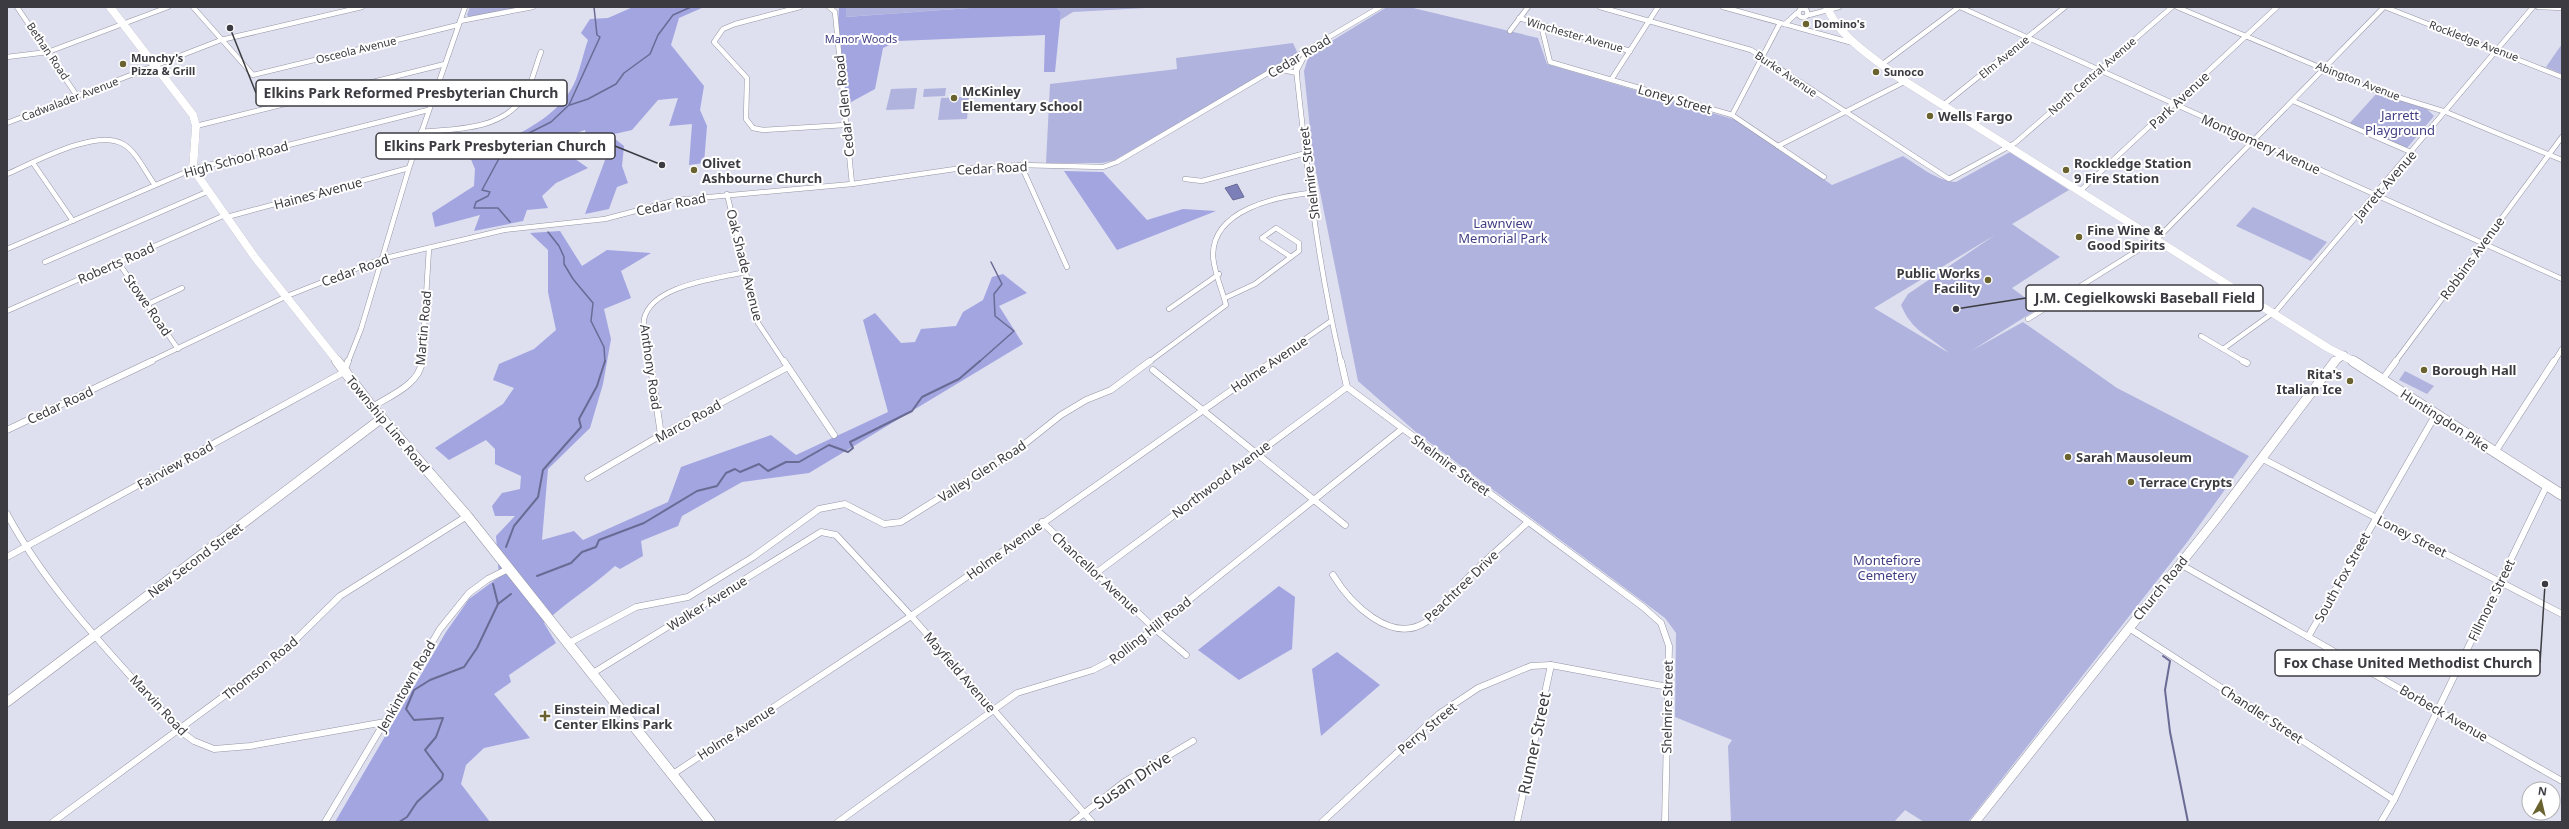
<svg xmlns="http://www.w3.org/2000/svg" width="2569" height="829" font-family="'Noto Sans',sans-serif">
	<rect width="100%" height="100%" fill="#dedfef"/>
	<g fill="#b0b3dd" fill-rule="evenodd">
		<path d="M 470,7 L 522,7 L 469,17 L 467,15 Z"/>
		<path d="M 846,7 L 984,7 L 845,17 Z"/>
		<path d="M 1056,7 L 1164,7 L 1073,12 L 1060,20 L 1061,12 Z"/>
		<path d="M 1387,7 L 1409,7 L 1538,38 L 1547,64 L 1736,120 L 1832,185 L 1903,156 C 1919,166 1937,181 1956,182 L 2010,152 L 2069,190 L 2012,224 L 2060,257 L 2012,288 L 2039,308 L 1971,351 L 2023,322 L 2117,388 L 2249,456 L 2188,541 L 1968,822 L 1924,822 L 1905,810 L 1894,822 L 1731,822 L 1728,746 L 1732,740 L 1675,717 L 1676,633 L 1665,618 L 1417,433 L 1358,381 L 1313,157 L 1304,71 L 1309,55 ZM 1995,235 L 1908,294 L 1901,305 C 1912,332 1929,335 1949,353 L 1874,308 Z"/>
		<path d="M 1293,43 L 1298,54 L 1115,160 L 1102,163 L 1046,163 L 1050,84 L 1177,69 L 1176,58 Z"/>
		<path d="M 2562,44 L 2562,74 L 2546,67 Z"/>
		<path d="M 966,87 L 988,87 L 987,94 L 965,95 Z"/>
		<path d="M 917,88 L 914,109 L 886,110 L 891,89 Z"/>
		<path d="M 946,88 L 945,96 L 923,97 L 924,89 Z"/>
		<path d="M 2377,93 L 2427,109 L 2434,116 L 2407,148 L 2349,124 Z"/>
		<path d="M 969,97 L 967,119 L 938,120 L 941,98 Z"/>
		<path d="M 2253,207 L 2327,242 L 2311,261 L 2236,226 Z"/>
		<path d="M 2405,371 L 2434,386 L 2427,394 L 2399,380 Z"/>
	</g>
	<g fill="#a2a5e0">
		<path d="M 633,7 L 704,7 L 679,18 L 671,45 L 704,86 L 700,110 L 707,126 L 704,163 L 689,165 L 692,124 L 669,126 L 678,98 L 658,100 L 632,130 L 610,135 L 624,146 L 622,166 L 628,183 L 617,187 L 609,209 L 585,214 L 608,152 L 588,148 L 585,130 L 551,142 L 588,168 L 556,183 L 542,196 L 548,208 L 527,210 L 523,221 L 474,231 L 480,215 L 435,227 L 432,213 L 474,186 L 475,169 L 470,157 C 506,139 555,123 574,84 C 580,71 583,54 588,40 L 581,33 L 590,19 L 608,18 Z"/>
		<path d="M 839,7 L 846,7 L 846,17 L 984,7 L 1056,7 L 1061,12 L 1055,72 L 1044,72 L 1045,35 L 898,41 L 883,48 L 875,89 L 842,107 L 837,42 Z"/>
		<path d="M 1064,171 L 1103,172 L 1147,220 L 1183,209 L 1216,211 L 1117,250 Z"/>
		<path d="M 560,231 L 582,266 L 607,250 L 651,253 L 621,271 L 631,298 L 604,309 L 611,339 L 603,384 L 590,428 L 548,469 L 542,540 L 574,531 L 583,540 L 668,502 L 681,467 L 771,435 L 796,455 L 888,412 L 863,320 L 875,313 L 901,343 L 915,342 L 921,329 L 956,326 L 963,312 L 983,300 L 992,277 L 1003,274 L 1027,293 L 999,306 L 1023,344 L 809,473 L 742,482 L 682,516 L 678,526 L 641,541 L 643,556 L 620,569 L 615,566 C 592,587 566,602 544,623 L 556,643 L 509,675 L 511,682 L 494,694 L 530,738 L 484,748 L 466,765 L 461,784 L 490,822 L 335,822 L 446,632 L 469,599 L 499,577 L 496,536 L 515,516 L 495,516 L 492,506 L 502,493 L 520,489 L 521,476 L 495,464 L 495,449 L 486,440 L 449,460 L 435,448 L 503,404 L 514,388 L 493,380 L 499,364 L 534,349 L 556,330 L 548,292 L 548,250 L 530,233 Z"/>
		<path d="M 1279,586 L 1295,597 L 1292,649 L 1239,680 L 1198,650 Z"/>
		<path d="M 1337,652 L 1380,685 L 1321,736 L 1312,669 Z"/>
	</g>
	<path fill="#7d80b8" stroke="#696b94" d="M 1237,184 L 1244,197 L 1233,200 L 1225,188 Z"/>
	<g fill="none" stroke-linecap="round" stroke-linejoin="round">
		<g stroke="#696b94" stroke-width="1.5">
			<path d="M 570,105 L 588,99 L 616,84 L 624,73 L 650,54 L 658,35 L 673,15 L 691,7"/>
			<path d="M 510,222 L 498,208 L 474,208 L 476,202 L 488,196 L 490,192 L 482,190 L 502,153 L 521,137 L 551,122 L 569,105 L 600,37 L 597,35 L 594,7"/>
			<path d="M 548,232 L 559,246 L 564,257 L 564,264 L 573,279 L 593,303 L 591,321 L 604,347 L 605,362"/>
			<path d="M 979,362 L 1014,331 L 995,316 L 994,294 L 1002,284 L 991,262"/>
		</g>
		<g stroke="#696b94" stroke-width="2">
			<path d="M 506,547 L 514,526 L 538,497 L 543,470 L 581,427 L 579,419 L 597,386 L 605,361"/>
			<path d="M 537,576 L 571,563 L 582,552 L 596,547 L 599,540 L 644,523 L 697,491 L 717,486 L 726,473 L 735,469 L 740,472 L 759,464 L 768,471 L 786,462 L 799,462 L 829,445 L 848,452 L 853,448 L 850,442 L 912,411 L 922,397 L 959,379 L 980,361"/>
			<path d="M 498,604 L 511,594"/>
			<path d="M 2163,656 L 2170,661 L 2165,690 L 2170,732 L 2188,822"/>
			<path d="M 399,822 L 407,817 L 417,802 L 442,779 L 443,774 L 425,750 L 436,737 L 443,718 L 414,720 L 406,709 L 414,690 L 430,680 L 464,667 L 477,648 L 498,604 L 493,584"/>
		</g>
		<g stroke="#9495a3" stroke-width="5.5">
			<g id="street-far1">
				<path d="M 17,7 L 77,96"/>
				<path d="M 193,7 L 253,75 L 458,25"/>
				<path d="M 800,7 L 735,24 L 723,29 L 714,42 L 747,78 L 746,119 L 753,128 L 763,130 L 845,125"/>
				<path d="M 829,7 L 835,12 L 852,184"/>
				<path d="M 1600,7 L 1751,50 L 1949,179 L 2015,143 L 2172,7"/>
				<path d="M 1723,7 L 1853,43"/>
				<path d="M 1960,7 L 2562,279"/>
				<path d="M 2177,7 L 2371,89 L 2446,112 L 2562,160"/>
				<path d="M 2385,7 L 2562,77"/>
				<path d="M 2538,7 L 2562,8"/>
				<circle cx="1803" cy="13" r="4.5"/>
				<path d="M 1809,15 L 1839,7"/>
				<path d="M 1519,18 L 1630,51"/>
				<path d="M 460,21 L 533,7"/>
				<path d="M 1785,24 L 1797,13"/>
				<path d="M 1541,25 L 1550,62 L 1732,115 L 1824,177"/>
				<path d="M 1510,31 L 1528,7"/>
				<path d="M 7,57 L 48,52 L 168,7"/>
				<path d="M 1295,59 C 1306,161 1317,262 1341,362"/>
				<path d="M 1884,63 L 1959,7"/>
				<path d="M 1278,69 L 1297,73"/>
				<path d="M 1297,70 L 1306,53"/>
				<path d="M 1611,80 L 1658,7"/>
				<path d="M 2293,101 L 2413,153"/>
				<path d="M 1942,106 L 2065,7"/>
				<path d="M 1732,115 L 1780,23"/>
				<path d="M 7,123 L 221,40 L 362,7"/>
				<path d="M 196,126 L 445,64"/>
				<path d="M 421,132 C 456,129 501,130 523,98 C 532,85 535,67 541,52"/>
				<path d="M 1778,146 L 1906,81"/>
				<path d="M 33,163 L 73,221"/>
				<path d="M 1021,165 L 1067,267"/>
				<path d="M 7,174 C 33,163 96,128 123,144 C 137,152 145,172 155,185"/>
				<path d="M 1185,179 L 1202,181 L 1306,153"/>
				<path d="M 2080,191 L 2277,7"/>
				<path d="M 727,194 L 758,323 L 784,362"/>
				<path d="M 227,217 L 409,168"/>
				<path d="M 1276,228 L 1299,243 L 1299,251 L 1291,257 L 1262,238 Z"/>
				<path d="M 7,249 L 193,169 L 428,110"/>
				<path d="M 45,262 L 209,191"/>
				<path d="M 118,262 L 178,349"/>
				<path d="M 1225,298 L 1255,284 L 1291,257"/>
				<path d="M 148,304 L 182,288"/>
				<path d="M 1169,309 L 1219,274"/>
				<path d="M 7,311 L 225,215"/>
				<path d="M 2028,319 L 2159,237 L 2384,7"/>
				<path d="M 2201,336 L 2245,362"/>
				<path d="M 2223,349 L 2277,310 L 2533,7"/>
				<path d="M 149,362 L 287,296 L 381,259 L 504,230 L 605,219 L 677,200 L 852,184 L 955,169 L 1021,165 L 1103,167 L 1117,162 L 1380,7"/>
				<path d="M 348,362 L 361,329 L 409,168 L 465,7"/>
				<path d="M 422,362 L 429,248"/>
				<path d="M 650,362 C 648,350 642,331 644,319 C 652,285 716,279 745,272"/>
				<path d="M 1149,362 L 1226,305 C 1222,289 1213,270 1213,254 C 1214,210 1275,197 1309,193"/>
				<path d="M 1272,362 L 1331,321"/>
				<path d="M 2395,362 L 2562,137"/>
				<path d="M 2554,362 L 2562,349"/>
			</g>
		</g>
		<g stroke="#9495a3" stroke-width="7">
			<g id="street">
				<path d="M 650,361 L 661,435"/>
				<path d="M 784,361 L 834,435"/>
				<path d="M 1341,361 L 1347,387 L 1643,607 L 1661,623 L 1669,646 L 1665,822"/>
				<path d="M 2243,361 L 2247,363"/>
				<path d="M 1153,370 L 1345,525"/>
				<path d="M 2382,380 L 2396,361"/>
				<path d="M 372,407 C 390,396 420,384 422,361"/>
				<path d="M 7,430 L 152,361"/>
				<path d="M 2495,452 L 2554,361"/>
				<path d="M 2261,458 L 2562,614"/>
				<path d="M 588,478 L 661,435 L 788,367"/>
				<path d="M 7,514 C 49,593 120,663 179,730 L 194,741 L 214,749 L 250,746 L 385,722"/>
				<path d="M 1042,522 L 1154,628 L 1186,655"/>
				<path d="M 7,557 L 344,372 L 348,361"/>
				<path d="M 2180,564 L 2562,781"/>
				<path d="M 1096,573 L 1347,387"/>
				<path d="M 1333,575 C 1350,603 1391,645 1426,622 C 1442,612 1451,595 1464,582 C 1484,561 1507,542 1528,522"/>
				<path d="M 2129,628 L 2394,800"/>
				<path d="M 2308,637 L 2436,414"/>
				<path d="M 569,643 L 636,607 L 688,597 L 753,557 L 819,509 L 845,504 L 884,524 L 901,522 L 1022,446 L 1061,415 L 1086,400 L 1111,390 L 1150,361"/>
				<path d="M 593,673 L 821,532 L 836,535 L 911,616 L 1092,822"/>
				<path d="M 673,774 L 911,616 L 1273,361"/>
				<path d="M 53,822 L 281,654 L 340,596 L 467,516"/>
				<path d="M 325,822 L 440,629 L 469,593 L 488,579 L 508,569"/>
				<path d="M 838,822 L 1017,693 L 1093,670 L 1118,657 L 1402,429"/>
				<path d="M 1073,822 L 1124,782 L 1193,741"/>
				<path d="M 1322,822 L 1439,714 L 1478,688 L 1531,666 L 1551,665 L 1668,687"/>
				<path d="M 1517,822 L 1551,665"/>
				<path d="M 2381,822 L 2394,800 L 2547,485"/>
			</g>
		</g>
		<g stroke="#9495a3" stroke-width="8">
			<path id="secondary-far1" d="M 2334,362 L 2344,355"/>
		</g>
		<g stroke="#9495a3" stroke-width="10">
			<g id="secondary">
				<path d="M 7,702 L 382,418"/>
				<path d="M 1975,822 L 2216,519 L 2335,361"/>
			</g>
		</g>
		<g stroke="#9495a3" stroke-width="8">
			<g id="primary-far1">
				<path d="M 110,7 L 193,115 L 196,126 L 193,169 L 254,256 L 338,362"/>
				<path d="M 1827,7 C 1839,37 1870,55 1895,75 L 2328,348 L 2355,362"/>
			</g>
		</g>
		<g stroke="#9495a3" stroke-width="11">
			<g id="primary">
				<path d="M 337,361 L 372,407 L 467,516 L 710,822"/>
				<path d="M 2353,361 L 2562,495"/>
			</g>
		</g>
		<use href="#street-far1" stroke="#fff" stroke-width="4.5"/>
		<use href="#street" stroke="#fff" stroke-width="6"/>
		<use href="#secondary-far1" stroke="#fff" stroke-width="7"/>
		<use href="#secondary" stroke="#fff" stroke-width="9"/>
		<use href="#primary-far1" stroke="#fff" stroke-width="8"/>
		<use href="#primary" stroke="#fff" stroke-width="10"/>
	</g>
	<g fill="#6a6330" stroke="#fff" stroke-width="1.5">
		<circle cx="1806" cy="24" r="4"/>
		<circle cx="123" cy="64" r="4"/>
		<circle cx="1876" cy="72" r="4"/>
		<circle cx="954" cy="98" r="4"/>
		<circle cx="1930" cy="116" r="4"/>
		<circle cx="694" cy="170" r="4"/>
		<circle cx="2066" cy="170" r="4"/>
		<circle cx="2079" cy="237" r="4"/>
		<circle cx="1988" cy="280" r="4"/>
		<circle cx="2424" cy="370" r="4"/>
		<circle cx="2350" cy="381" r="4"/>
		<circle cx="2068" cy="457" r="4"/>
		<circle cx="2131" cy="482" r="4"/>
		<path d="M543 710h4v4h4v4h-4v4h-4v-4h-4v-4h4z"/>
	</g>
	<g text-anchor="middle" stroke-width="4" stroke-linejoin="round" paint-order="stroke">
		<g font-size="11" font-weight="bold" fill="#3b3b41" stroke="#fff" text-anchor="start">
			<text x="1814" y="28">Domino's</text>
			<text x="131" y="62">Munchy's<tspan x="131" dy="13">Pizza &amp; Grill</tspan></text>
			<text x="1884" y="76">Sunoco</text>
		</g>
		<g font-size="11" fill="#3b3b41" stroke="#fff">
			<text transform="translate(1575 35) rotate(16)" y="4">Winchester Avenue</text>
			<text transform="translate(2474 41) rotate(21)" y="4">Rockledge Avenue</text>
			<text transform="translate(356 50) rotate(-14)" y="4">Osceola Avenue</text>
			<text transform="translate(48 51) rotate(56)" y="4">Bethan Road</text>
			<text transform="translate(2004 57) rotate(-39)" y="4">Elm Avenue</text>
			<text transform="translate(1786 74) rotate(34)" y="4">Burke Avenue</text>
			<text transform="translate(2092 76) rotate(-41)" y="4">North Central Avenue</text>
			<text transform="translate(2358 81) rotate(21)" y="4">Abington Avenue</text>
			<text transform="translate(70 99) rotate(-21)" y="4">Cadwalader Avenue</text>
		</g>
		<g font-size="11" fill="#413e84" stroke="#fff">
			<text x="861" y="43">Manor Woods</text>
		</g>
		<g font-size="13" fill="#3b3b41" stroke="#fff">
			<text transform="translate(1299 56) rotate(-31)" y="5">Cedar Road</text>
			<text transform="translate(1675 99) rotate(16)" y="5">Loney Street</text>
			<text transform="translate(2179 100) rotate(-43)" y="5">Park Avenue</text>
			<text transform="translate(844 106) rotate(-96)" y="5">Cedar Glen Road</text>
			<text transform="translate(2261 144) rotate(24)" y="5">Montgomery Avenue</text>
			<text transform="translate(236 159) rotate(-15)" y="5">High School Road</text>
			<text transform="translate(992 168) rotate(-3)" y="5">Cedar Road</text>
			<text transform="translate(1309 173) rotate(-97)" y="5">Shelmire Street</text>
			<text transform="translate(2385 185) rotate(-49)" y="5">Jarrett Avenue</text>
			<text transform="translate(318 193) rotate(-15)" y="5">Haines Avenue</text>
			<text transform="translate(671 204) rotate(-11)" y="5">Cedar Road</text>
			<text transform="translate(2472 258) rotate(-54)" y="5">Robbins Avenue</text>
			<text transform="translate(116 263) rotate(-24)" y="5">Roberts Road</text>
			<text transform="translate(745 265) rotate(76)" y="5">Oak Shade Avenue</text>
			<text transform="translate(355 270) rotate(-20)" y="5">Cedar Road</text>
			<text transform="translate(148 305) rotate(55)" y="5">Stowe Road</text>
			<text transform="translate(423 328) rotate(-85)" y="5">Martin Road</text>
			<text transform="translate(1269 364) rotate(-34)" y="5">Holme Avenue</text>
			<text transform="translate(651 367) rotate(82)" y="5">Anthony Road</text>
			<text transform="translate(60 405) rotate(-25)" y="5">Cedar Road</text>
			<text transform="translate(2445 420) rotate(33)" y="5">Huntingdon Pike</text>
			<text transform="translate(688 421) rotate(-29)" y="5">Marco Road</text>
			<text transform="translate(388 424) rotate(50)" y="5">Township Line Road</text>
			<text transform="translate(175 465) rotate(-29)" y="5">Fairview Road</text>
			<text transform="translate(1451 465) rotate(36)" y="5">Shelmire Street</text>
			<text transform="translate(982 471) rotate(-33)" y="5">Valley Glen Road</text>
			<text transform="translate(1221 479) rotate(-37)" y="5">Northwood Avenue</text>
			<text transform="translate(2412 536) rotate(27)" y="5">Loney Street</text>
			<text transform="translate(1004 550) rotate(-36)" y="5">Holme Avenue</text>
			<text transform="translate(195 560) rotate(-37)" y="5">New Second Street</text>
			<text transform="translate(1096 573) rotate(43)" y="5">Chancellor Avenue</text>
			<text transform="translate(2342 577) rotate(-61)" y="5">South Fox Street</text>
			<text transform="translate(1461 586) rotate(-44)" y="5">Peachtree Drive</text>
			<text transform="translate(2160 588) rotate(-51)" y="5">Church Road</text>
			<text transform="translate(2491 600) rotate(-64)" y="5">Fillmore Street</text>
			<text transform="translate(707 603) rotate(-32)" y="5">Walker Avenue</text>
			<text transform="translate(1150 630) rotate(-38)" y="5">Rolling Hill Road</text>
			<text transform="translate(260 668) rotate(-39)" y="5">Thomson Road</text>
			<text transform="translate(960 672) rotate(49)" y="5">Mayfield Avenue</text>
			<text transform="translate(406 686) rotate(-60)" y="5">Jenkintown Road</text>
			<text transform="translate(159 705) rotate(47)" y="5">Marvin Road</text>
			<text transform="translate(1667 707) rotate(-89)" y="5">Shelmire Street</text>
			<text transform="translate(2444 713) rotate(30)" y="5">Borbeck Avenue</text>
			<text transform="translate(2262 714) rotate(33)" y="5">Chandler Street</text>
			<text transform="translate(1427 728) rotate(-40)" y="5">Perry Street</text>
			<text transform="translate(736 732) rotate(-33)" y="5">Holme Avenue</text>
		</g>
		<g font-size="13" font-weight="bold" fill="#3b3b41" stroke="#fff" text-anchor="start">
			<text x="962" y="96">McKinley<tspan x="962" dy="15">Elementary School</tspan></text>
			<text x="1938" y="121">Wells Fargo</text>
			<text x="702" y="168">Olivet<tspan x="702" dy="15">Ashbourne Church</tspan></text>
			<text x="2074" y="168">Rockledge Station<tspan x="2074" dy="15">9 Fire Station</tspan></text>
			<text x="2087" y="235">Fine Wine &amp;<tspan x="2087" dy="15">Good Spirits</tspan></text>
			<text x="1980" y="278" text-anchor="end">Public Works<tspan x="1980" dy="15">Facility</tspan></text>
			<text x="2432" y="375">Borough Hall</text>
			<text x="2342" y="379" text-anchor="end">Rita's<tspan x="2342" dy="15">Italian Ice</tspan></text>
			<text x="2076" y="462">Sarah Mausoleum</text>
			<text x="2139" y="487">Terrace Crypts</text>
			<text x="554" y="714">Einstein Medical<tspan x="554" dy="15">Center Elkins Park</tspan></text>
		</g>
		<g font-size="13" fill="#413e84" stroke="#fff">
			<text x="2400" y="120">Jarrett<tspan x="2400" dy="15">Playground</tspan></text>
			<text x="1503" y="228">Lawnview<tspan x="1503" dy="15">Memorial Park</tspan></text>
			<text x="1887" y="565">Montefiore<tspan x="1887" dy="15">Cemetery</tspan></text>
		</g>
		<g font-size="16" fill="#3b3b41" stroke="#fff">
			<text transform="translate(1534 743) rotate(-78)" y="6">Runner Street</text>
			<text transform="translate(1132 780) rotate(-34)" y="6">Susan Drive</text>
		</g>
	</g>
	<path fill="none" stroke="#3b3b41" stroke-width="1.5" d="M230 28L256 93M662 165L615 146M1956 309L2026 298M2545 584L2540 663"/>
	<g fill="#3b3b41" stroke="#fff" stroke-width="1.5">
		<circle cx="230" cy="28" r="4"/>
		<circle cx="662" cy="165" r="4"/>
		<circle cx="1956" cy="309" r="4"/>
		<circle cx="2545" cy="584" r="4"/>
	</g>
	<g fill="#fff" stroke="#3b3b41" stroke-width="1.5">
		<rect x="256" y="80" width="311" height="26" rx="4"/>
		<rect x="376" y="133" width="239" height="26" rx="4"/>
		<rect x="2026" y="285" width="237" height="26" rx="4"/>
		<rect x="2275" y="650" width="265" height="26" rx="4"/>
	</g>
	<g font-size="14" text-anchor="middle" font-weight="bold" fill="#3b3b41">
		<text x="411" y="98">Elkins Park Reformed Presbyterian Church</text>
		<text x="495" y="151">Elkins Park Presbyterian Church</text>
		<text x="2145" y="303">J.M. Cegielkowski Baseball Field</text>
		<text x="2408" y="668">Fox Chase United Methodist Church</text>
	</g>
	<rect width="2569" height="829" fill="none" stroke="#3b3b41" stroke-width="16"/>
	<g transform="translate(2541 801) rotate(8)"><circle r="19" fill="#ffffff" stroke="#b1b1b3"/>
	<path d="M0-3L7 15L0 10L-7 15Z" fill="#6a6330"/>
	<text y="-6" font-size="11" font-weight="bold" text-anchor="middle" fill="#3b3b41">N</text>
	</g>
</svg>
